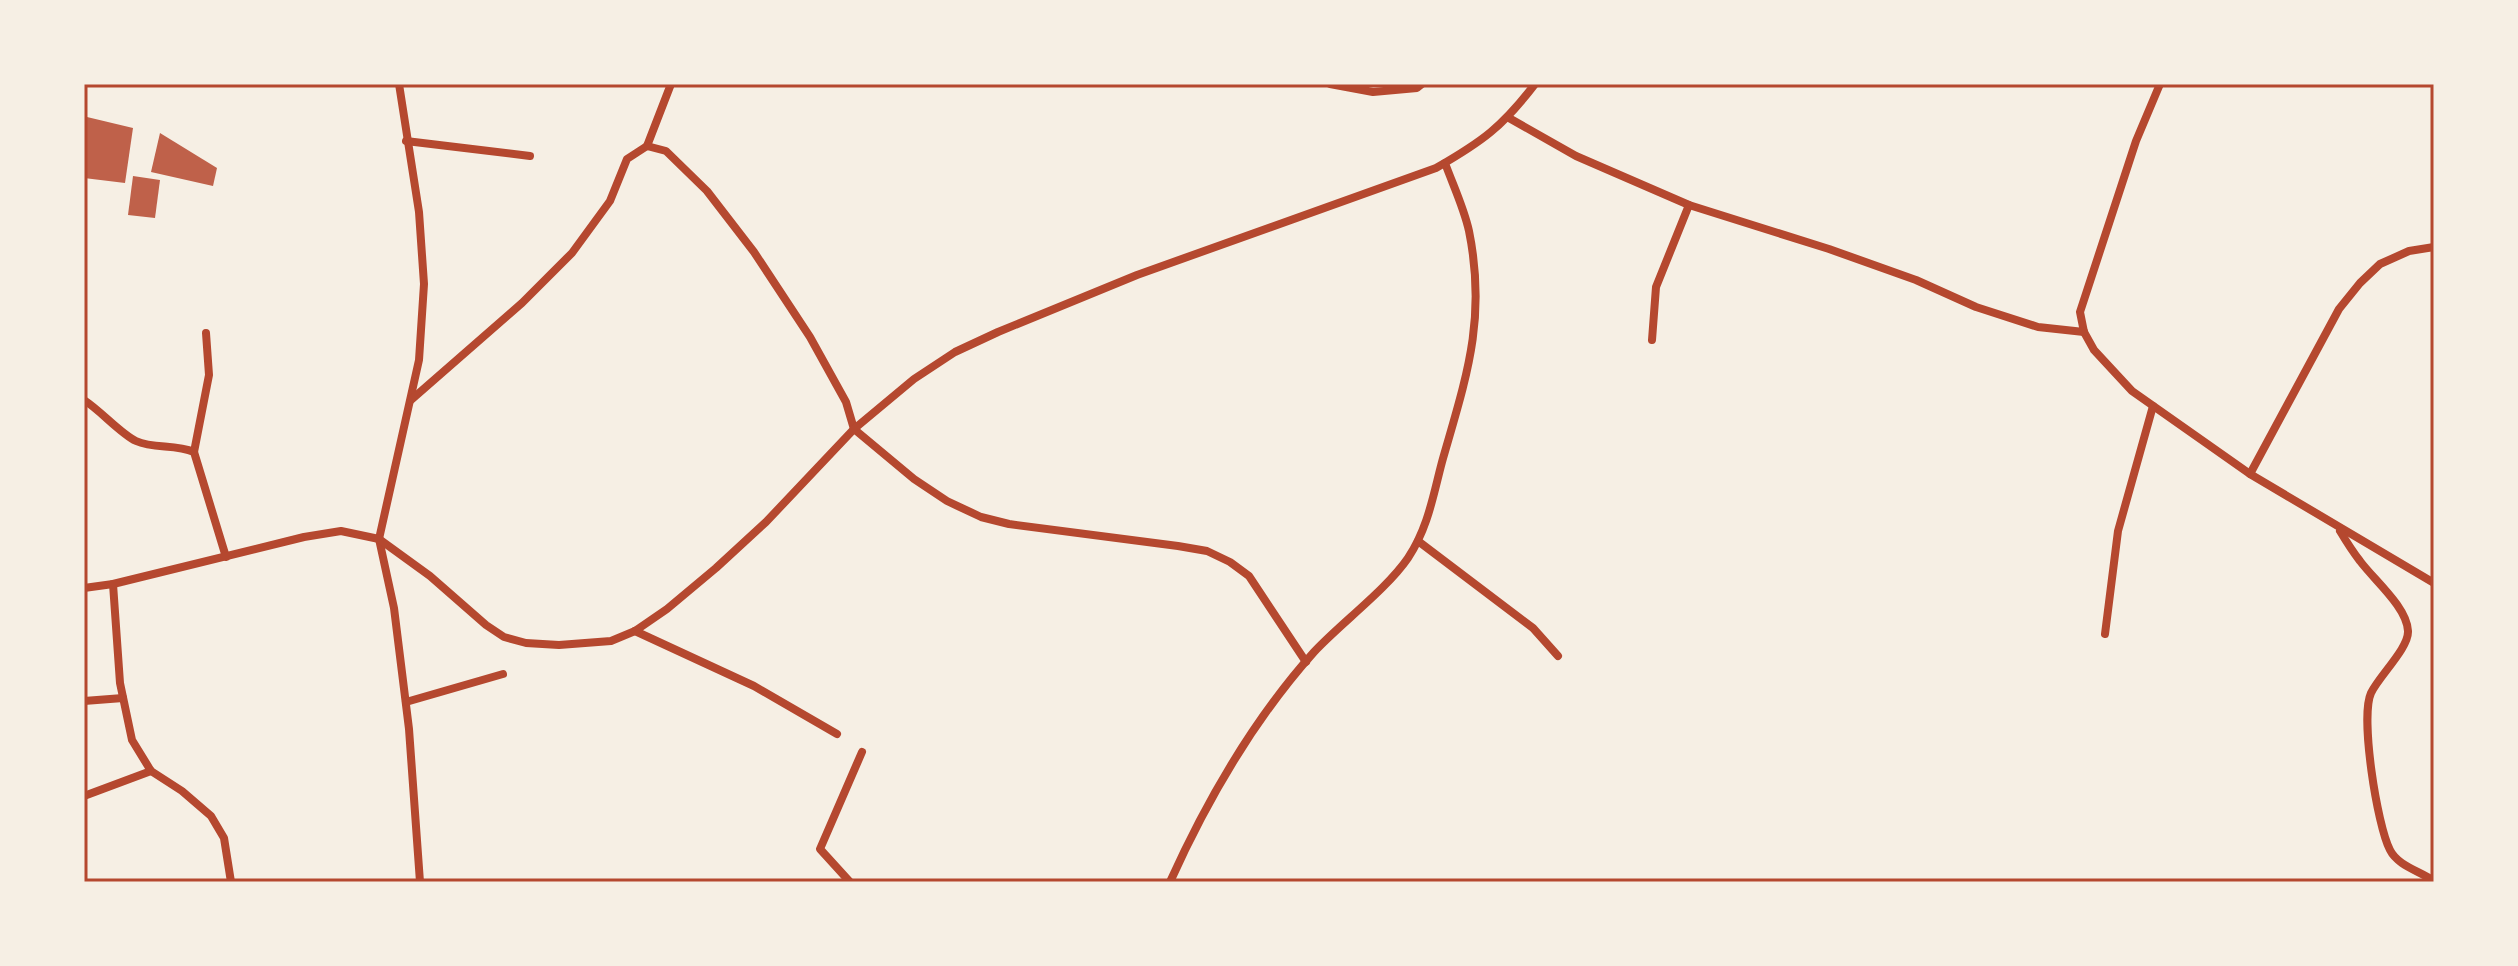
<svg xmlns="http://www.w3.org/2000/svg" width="2518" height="966" font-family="'Nunito Sans',sans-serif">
	<rect width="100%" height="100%" fill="#f6efe4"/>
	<g fill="#bf614a">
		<path d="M 87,117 L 133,128 L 125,183 L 84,178 L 84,129 Z"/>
		<path d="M 160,133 L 217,168 L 213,186 L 151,172 Z"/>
		<path d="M 133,176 L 160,180 L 155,218 L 128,215 Z"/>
	</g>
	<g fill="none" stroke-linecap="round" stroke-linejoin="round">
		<g stroke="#b5482f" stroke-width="8">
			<path d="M 399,84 L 419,212 L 424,284 L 419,360 L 379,539 L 394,608 L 409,729 L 420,882"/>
			<path d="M 1330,84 L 1373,92 L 1417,88 L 1422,84"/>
			<path d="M 2160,84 L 2136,141 L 2080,312 L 2084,332 L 2094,350 L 2132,391 L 2250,474 L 2434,583"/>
			<path d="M 1509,118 L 1576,156 L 1689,205 L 1829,249 L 1916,280 L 1976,307 L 2038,327 L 2084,332"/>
			<path d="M 406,141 L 530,156"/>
			<path d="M 647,146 L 671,84"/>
			<path d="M 1652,340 L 1656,287 L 1689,205"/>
			<path d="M 84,400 C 101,411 121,434 136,441 C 154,449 175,444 194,452 L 226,557"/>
			<path d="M 411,400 L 522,303 L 572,253 L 610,201 L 627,159 L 647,146 L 666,151 L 707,191 L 754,252 L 810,337 L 846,402 L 854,429 L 914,479 L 947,501 L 981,517 L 1009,524 L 1178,546 L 1207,551 L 1230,562 L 1249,576 L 1306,662"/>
			<path d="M 194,452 L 209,375 L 206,333"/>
			<path d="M 2250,474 L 2339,309 L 2360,283 L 2380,264 L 2409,251 L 2434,247"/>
			<path d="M 2340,531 C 2346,541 2353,552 2360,561 C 2374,580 2407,607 2408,631 C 2409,648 2379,676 2371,693 C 2360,717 2377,825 2390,850 C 2398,866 2420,871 2434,881"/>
			<path d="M 1418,541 L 1533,628 L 1558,656"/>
			<path d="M 113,584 L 120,683 L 132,740 L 151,771 L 182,791 L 211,816 L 224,838 L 231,882"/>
			<path d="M 84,588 L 113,584 L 304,537 L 341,531 L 379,539 L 430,576 L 486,625 L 504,637 L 526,643 L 559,645 L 611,641 L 635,631 L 667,609 L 716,568 L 766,522 L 854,429 L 914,379 L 955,352 L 998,332 L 1137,275 L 1436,168 C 1483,141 1502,127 1535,84"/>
			<path d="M 635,631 L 754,686 L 837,734"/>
			<path d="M 2105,634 L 2118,531 L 2153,406"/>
			<path d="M 84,701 L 123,698"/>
			<path d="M 406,702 L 503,674"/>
			<path d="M 84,796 L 151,771"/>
			<path d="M 850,882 L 820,849 L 862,752"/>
			<path d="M 1170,882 C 1207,800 1254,719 1314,652 C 1341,623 1386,590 1408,558 C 1428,528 1433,496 1442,462 C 1466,378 1487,320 1469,231 C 1464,208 1453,185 1445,163"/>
		</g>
	</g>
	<rect width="2518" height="966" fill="none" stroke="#f6efe4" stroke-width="172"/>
	<rect x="86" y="86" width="2346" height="794" fill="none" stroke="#b5482f" stroke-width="3"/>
</svg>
